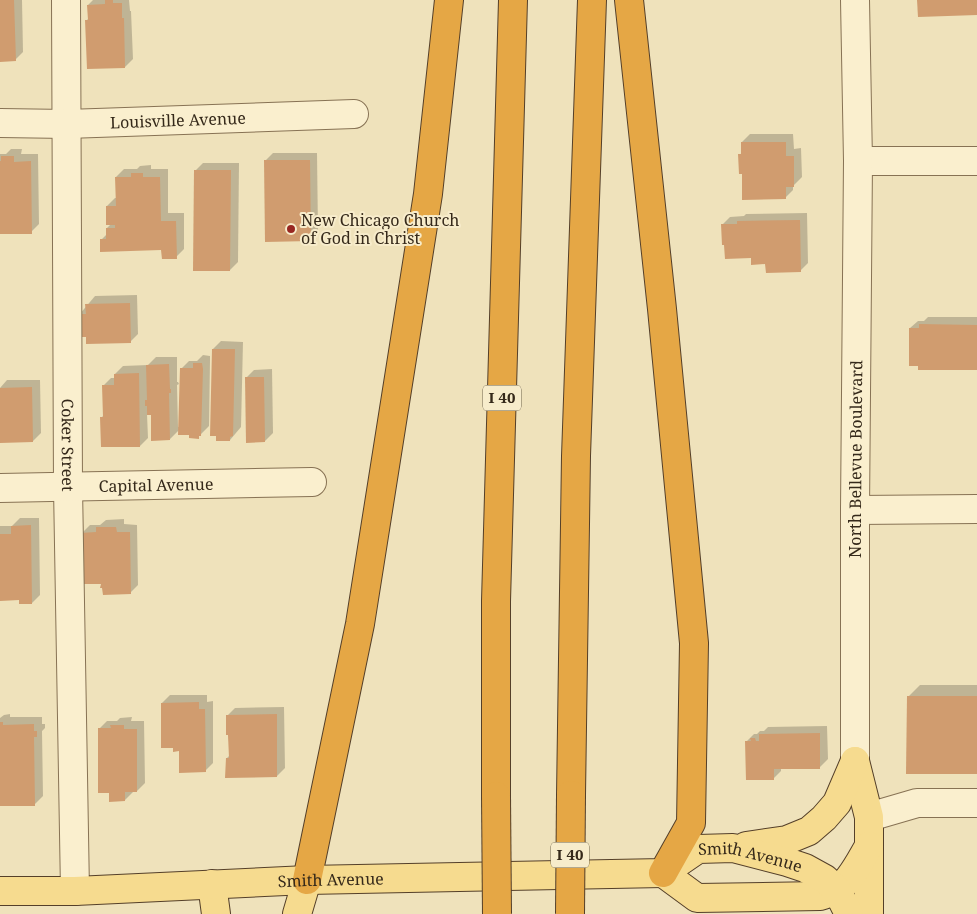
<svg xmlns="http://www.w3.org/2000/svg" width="977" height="914" font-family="'Noto Serif',serif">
	<rect width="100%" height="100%" fill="#efe2bb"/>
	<g fill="#0003">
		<path d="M 0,0 L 22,0 L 23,52 L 15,60 L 0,61 Z"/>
		<path d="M 93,0 L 129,0 L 130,11 L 131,11 L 133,59 L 125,67 L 87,20 L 89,18 L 88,5 Z"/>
		<path d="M 750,134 L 793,134 L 794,149 L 801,148 L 802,177 L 793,186 L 793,190 L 785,198 L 743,173 L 740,155 L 742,152 L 742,142 Z"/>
		<path d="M 11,149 L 22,149 L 21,154 L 38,154 L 39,224 L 31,232 L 0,233 L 0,154 L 6,154 Z"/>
		<path d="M 273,153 L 317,153 L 318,232 L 310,240 L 265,161 Z"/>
		<path d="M 203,163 L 239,163 L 238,262 L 230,270 L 195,171 Z"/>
		<path d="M 151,165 L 151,169 L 168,169 L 168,213 L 184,213 L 184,249 L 176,257 L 163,249 L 101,240 L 107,234 L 107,228 L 111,224 L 107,206 L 115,198 L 117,198 L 116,177 L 124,169 L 137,169 L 140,166 Z"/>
		<path d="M 807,213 L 808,263 L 800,271 L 766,263 L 752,257 L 722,225 L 730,217 L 744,216 L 746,214 Z"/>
		<path d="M 137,295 L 138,334 L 130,342 L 87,336 L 79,315 L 95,296 Z"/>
		<path d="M 928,317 L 977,317 L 977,369 L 910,328 L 918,321 L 924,321 Z"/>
		<path d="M 221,341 L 243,342 L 241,427 L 230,440 L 213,349 Z"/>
		<path d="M 203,355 L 210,356 L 210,361 L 209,426 L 198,437 L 180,429 L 170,439 L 152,414 L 147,414 L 148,438 L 140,446 L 101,418 L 104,415 L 103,386 L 111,378 L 115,378 L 115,374 L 123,366 L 148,365 L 156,357 L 177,357 L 177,382 L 178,382 L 179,384 L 177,385 L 178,427 L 180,427 L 181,369 L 189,361 L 197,361 Z"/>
		<path d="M 272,369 L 273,433 L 265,441 L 246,378 L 254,370 Z"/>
		<path d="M 7,380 L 40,380 L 41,433 L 33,441 L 0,418 L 0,388 Z"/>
		<path d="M 20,518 L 39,518 L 40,595 L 32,603 L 20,599 L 0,599 L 0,526 L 12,526 Z"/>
		<path d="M 124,519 L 124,524 L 137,525 L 138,585 L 130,593 L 102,583 L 82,533 L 90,525 L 100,525 L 106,520 Z"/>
		<path d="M 920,685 L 977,685 L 977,772 L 908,697 Z"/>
		<path d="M 170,695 L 207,695 L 207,702 L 213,701 L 213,763 L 205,771 L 181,750 L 162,703 Z"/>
		<path d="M 284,707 L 285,768 L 277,776 L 227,758 L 230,755 L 227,716 L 235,708 Z"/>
		<path d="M 10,714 L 10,717 L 42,717 L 42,724 L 45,724 L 45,728 L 42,731 L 43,796 L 35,804 L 0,805 L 0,718 L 4,715 Z"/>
		<path d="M 132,717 L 131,721 L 144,721 L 145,783 L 137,791 L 133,791 L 133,792 L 125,800 L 99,729 L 107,721 L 117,721 L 120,718 Z"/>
		<path d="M 827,726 L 828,759 L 820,767 L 781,768 L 781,771 L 773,779 L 746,742 L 754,734 L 757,734 L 760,731 L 764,731 L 768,727 Z"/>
	</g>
	<g fill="#d09c6f">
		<path d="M 0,0 L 14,0 L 16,61 L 0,62 Z"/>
		<path d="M 105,0 L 113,0 L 113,3 L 122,3 L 122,18 L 124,18 L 125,68 L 87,69 L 85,20 L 88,20 L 87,5 L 105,4 Z"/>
		<path d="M 917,0 L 977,0 L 977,15 L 918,17 Z"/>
		<path d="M 741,142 L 786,142 L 786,156 L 794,156 L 794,187 L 786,187 L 786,199 L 742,200 L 742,174 L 739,174 L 738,154 L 741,154 Z"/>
		<path d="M 1,156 L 14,156 L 14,162 L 31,161 L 32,234 L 0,234 L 0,161 L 1,161 Z"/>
		<path d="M 264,160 L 310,160 L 311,241 L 265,242 Z"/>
		<path d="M 194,170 L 231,170 L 230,271 L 193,271 Z"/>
		<path d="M 131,173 L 143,173 L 143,177 L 160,177 L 161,221 L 176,221 L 177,259 L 162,259 L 161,250 L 100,252 L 100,239 L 106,239 L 106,228 L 115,228 L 115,225 L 106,225 L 106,206 L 116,206 L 115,177 L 131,177 Z"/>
		<path d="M 800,220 L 801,272 L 766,273 L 765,264 L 751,265 L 751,258 L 725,259 L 724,245 L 722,245 L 721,224 L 737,224 L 737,221 Z"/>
		<path d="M 130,303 L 131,343 L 86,344 L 86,337 L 78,337 L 77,314 L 86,314 L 85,304 Z"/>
		<path d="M 919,324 L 977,325 L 977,370 L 918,370 L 918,366 L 909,366 L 909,328 L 919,328 Z"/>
		<path d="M 212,349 L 235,349 L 233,436 L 230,437 L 230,441 L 216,441 L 216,436 L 210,436 Z"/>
		<path d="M 193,363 L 202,363 L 203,369 L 201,436 L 199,436 L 199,439 L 189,438 L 189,435 L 178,435 L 180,368 L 193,368 Z"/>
		<path d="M 169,364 L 170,389 L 171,389 L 171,393 L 169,393 L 170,440 L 151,441 L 151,415 L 147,415 L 147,406 L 145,406 L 145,400 L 147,400 L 146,365 Z"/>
		<path d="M 139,373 L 140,447 L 101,447 L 100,417 L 103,417 L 102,385 L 114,385 L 114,374 Z"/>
		<path d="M 245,377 L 264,377 L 265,442 L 246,443 Z"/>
		<path d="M 32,387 L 33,442 L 0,443 L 0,388 Z"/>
		<path d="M 31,525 L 32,604 L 19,604 L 19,600 L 0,601 L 0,534 L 11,534 L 11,526 Z"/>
		<path d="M 96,527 L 116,527 L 117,532 L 130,532 L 131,594 L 103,595 L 102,588 L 100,588 L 101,584 L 81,584 L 80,533 L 96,532 Z"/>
		<path d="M 907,696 L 977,696 L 977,774 L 906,774 Z"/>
		<path d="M 199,702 L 199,709 L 205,709 L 206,772 L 179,773 L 179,748 L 179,751 L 173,752 L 173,748 L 161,748 L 161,703 Z"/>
		<path d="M 277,714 L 277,777 L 225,778 L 226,758 L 229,758 L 228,735 L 226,735 L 226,715 Z"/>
		<path d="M 0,722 L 3,722 L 3,725 L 34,724 L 34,731 L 37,731 L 37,737 L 34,737 L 35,806 L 0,806 Z"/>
		<path d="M 110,725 L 124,725 L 124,729 L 137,729 L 137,792 L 125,792 L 125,801 L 109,802 L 109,793 L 98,793 L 98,728 L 111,728 Z"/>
		<path d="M 820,733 L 820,769 L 774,769 L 774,780 L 746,780 L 745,741 L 751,741 L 750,738 L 755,738 L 756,741 L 759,741 L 759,734 Z"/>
	</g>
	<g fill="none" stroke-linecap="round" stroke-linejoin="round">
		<g stroke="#877254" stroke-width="30">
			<g id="minor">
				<path id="s1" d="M 66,0 L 68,487 L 75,891"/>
				<path id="s2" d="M 0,123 L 67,124 L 354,114"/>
				<path d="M 858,161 L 977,161"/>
				<path id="s3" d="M 0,488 L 312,482"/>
				<path d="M 855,510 L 977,509"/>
				<path id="s4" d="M 855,761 L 855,510 L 858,161 L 855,0"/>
				<path d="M 869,817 L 917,803 L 977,803"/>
			</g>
		</g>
		<g stroke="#543f29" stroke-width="30">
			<g id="major">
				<path d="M 855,761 L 869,817 L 869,914"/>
				<path d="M 746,846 L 787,840 L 809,831 L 824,818 L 837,803 L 855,761"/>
				<path d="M 663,873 L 697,898 L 820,896 C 825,894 831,893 836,890 C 850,883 861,859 869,846"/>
				<path d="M 212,884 L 216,914"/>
				<path id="s5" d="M 0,891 L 75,891 L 307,880 L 663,873 L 698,849 L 733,848 L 787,862 L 805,868 L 825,879 L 837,890 L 849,914"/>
				<path d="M 297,914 L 307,880"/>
			</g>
		</g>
		<g stroke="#543f29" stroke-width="30">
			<g id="highway">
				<path d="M 629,0 L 662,309 L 694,643 L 691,823 L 663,873"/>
				<path d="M 571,795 L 576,456 L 592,0"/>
				<path d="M 496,796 L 496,601 L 513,0"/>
				<path d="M 307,880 L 360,624 L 428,194 L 449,0"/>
			</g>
		</g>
		<use href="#minor" stroke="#faefce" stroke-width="28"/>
		<use href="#major" stroke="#f6db8f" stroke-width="28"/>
		<use href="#highway" stroke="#e5a745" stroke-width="28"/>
		<g stroke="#543f29" stroke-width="30" stroke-linecap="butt">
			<g id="highway-bridge">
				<path d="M 496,796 L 497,914"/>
				<path d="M 570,914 L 571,795"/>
			</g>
		</g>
		<use href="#highway-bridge" stroke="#e5a745" stroke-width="28"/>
	</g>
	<circle fill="#982722" stroke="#f7eccb" stroke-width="2" cx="291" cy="229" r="5"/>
	<g text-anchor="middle" stroke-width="4" stroke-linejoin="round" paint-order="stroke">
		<g fill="#f7eccb" stroke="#6f644f" stroke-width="1">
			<rect x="483" y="385.5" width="38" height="25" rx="4"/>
			<rect x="551" y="842.5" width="38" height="25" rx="4"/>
		</g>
		<g font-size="15" font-weight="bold" fill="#35291a">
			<text x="502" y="403">I 40</text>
			<text x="570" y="860">I 40</text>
		</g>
		<g font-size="16" fill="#35291a" stroke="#f7eccb">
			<text dy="6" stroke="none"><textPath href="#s2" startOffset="178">Louisville Avenue</textPath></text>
			<text dy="6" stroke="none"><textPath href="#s1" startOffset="445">Coker Street</textPath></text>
			<text dy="6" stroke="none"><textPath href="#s4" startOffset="302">North Bellevue Boulevard</textPath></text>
			<text dy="6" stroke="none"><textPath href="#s3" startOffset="156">Capital Avenue</textPath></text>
			<text dy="6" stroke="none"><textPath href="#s5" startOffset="759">Smith Avenue</textPath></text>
			<text dy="6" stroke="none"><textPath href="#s5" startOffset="331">Smith Avenue</textPath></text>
		</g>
		<g font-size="16" fill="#35291a" stroke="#f7eccb" text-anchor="start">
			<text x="301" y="226">New Chicago Church<tspan x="301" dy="18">of God in Christ</tspan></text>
		</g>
	</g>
</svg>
